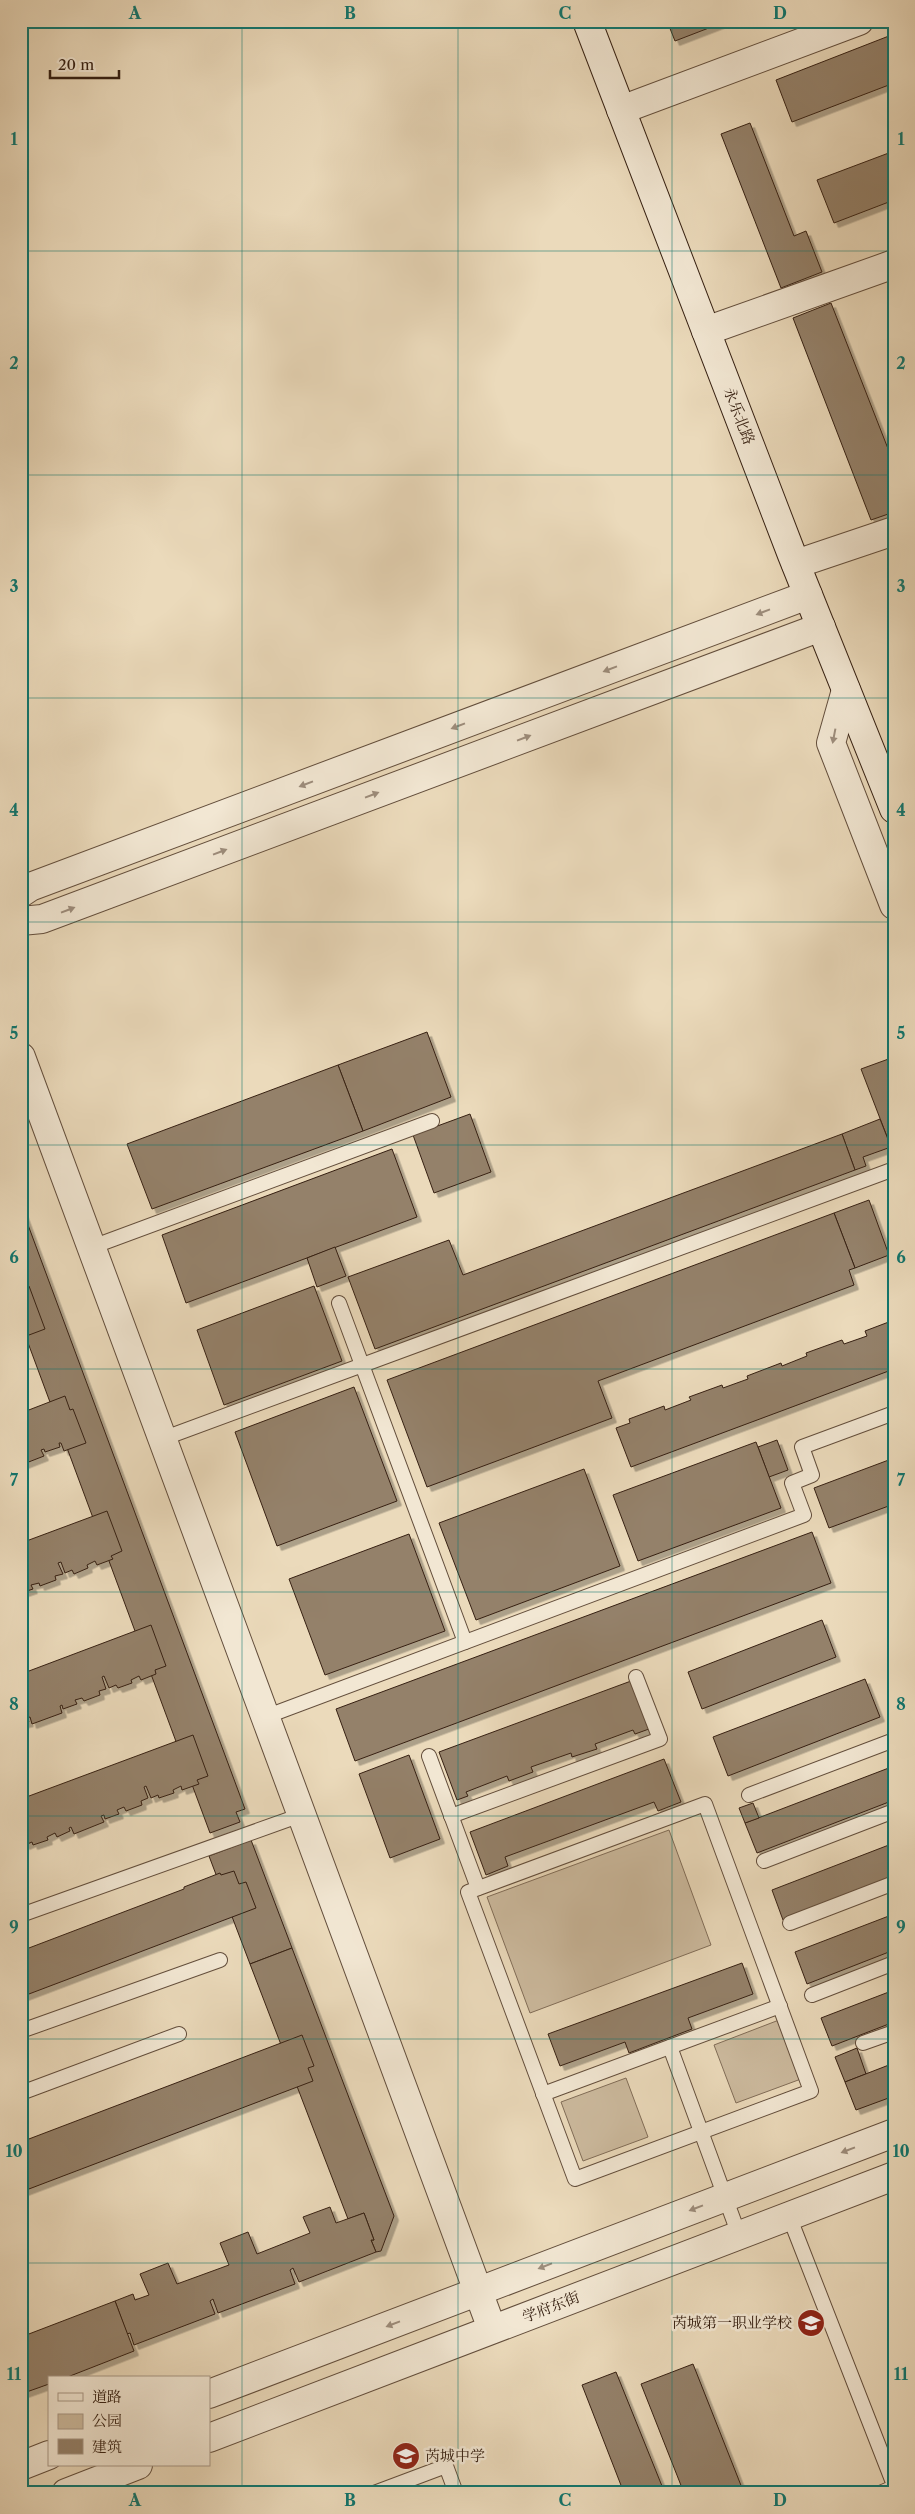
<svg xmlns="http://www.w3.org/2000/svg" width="915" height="2514" font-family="'Libre Caslon Text','Noto Serif SC',serif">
	<defs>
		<filter id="shadow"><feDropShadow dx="4.5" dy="4.5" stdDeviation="0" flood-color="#0004"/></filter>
	</defs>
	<rect width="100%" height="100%" fill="#ebdabb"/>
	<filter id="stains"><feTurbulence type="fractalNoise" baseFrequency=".004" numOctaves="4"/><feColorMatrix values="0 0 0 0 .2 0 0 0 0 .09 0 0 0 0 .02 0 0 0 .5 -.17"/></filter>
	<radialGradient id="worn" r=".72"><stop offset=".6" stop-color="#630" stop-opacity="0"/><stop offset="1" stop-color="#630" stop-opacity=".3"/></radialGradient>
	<g fill="#ccba9e" stroke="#816d58">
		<path d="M 669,1830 L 711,1945 L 530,2013 L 487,1897 Z"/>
		<path d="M 779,2020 L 801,2079 L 736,2103 L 714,2045 Z"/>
		<path d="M 626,2078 L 648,2137 L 583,2161 L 561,2102 Z"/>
	</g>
	<g fill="#94816a" stroke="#362012" filter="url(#shadow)">
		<path d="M 667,21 L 727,21 L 675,41 Z"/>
		<path d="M 894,34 L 894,83 L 792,122 L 776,80 Z"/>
		<path d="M 750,123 L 794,236 L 806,231 L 822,272 L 781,288 L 721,134 Z"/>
		<path d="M 894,151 L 894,200 L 834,223 L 817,180 Z"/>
		<path d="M 831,303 L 894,464 L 894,512 L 871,520 L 793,318 Z"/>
		<path d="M 427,1032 L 451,1097 L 363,1131 L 338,1065 Z"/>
		<path d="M 894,1057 L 894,1146 L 891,1147 L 861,1069 Z"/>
		<path d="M 338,1065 L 363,1131 L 152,1209 L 127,1144 Z"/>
		<path d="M 470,1114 L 491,1172 L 434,1193 L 413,1135 Z"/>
		<path d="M 880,1119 L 891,1147 L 863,1157 L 866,1166 L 855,1170 L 842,1134 Z"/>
		<path d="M 842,1134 L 855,1170 L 375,1349 L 348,1277 L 449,1240 L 463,1275 Z"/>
		<path d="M 392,1149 L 417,1217 L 186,1303 L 162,1235 Z"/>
		<path d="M 869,1200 L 889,1255 L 855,1268 L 834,1213 Z"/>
		<path d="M 21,1206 L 245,1809 L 236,1812 L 240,1822 L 210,1833 L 21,1324 Z"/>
		<path d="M 834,1213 L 855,1268 L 849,1270 L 854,1285 L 598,1381 L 612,1418 L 427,1487 L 387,1380 Z"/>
		<path d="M 335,1247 L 346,1276 L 317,1287 L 307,1258 Z"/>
		<path d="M 29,1286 L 45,1329 L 21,1338 L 21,1289 Z"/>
		<path d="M 314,1286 L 342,1361 L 224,1405 L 197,1330 Z"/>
		<path d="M 894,1320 L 894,1369 L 631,1467 L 616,1428 L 630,1423 L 629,1419 L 664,1406 L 665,1410 L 691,1400 L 689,1397 L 722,1385 L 723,1388 L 748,1379 L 747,1376 L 781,1363 L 782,1366 L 807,1356 L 806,1353 L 842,1340 L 844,1344 L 867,1336 L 865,1331 Z"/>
		<path d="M 354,1387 L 397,1501 L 277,1546 L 235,1432 Z"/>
		<path d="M 65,1396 L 70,1410 L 73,1409 L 86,1443 L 64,1451 L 61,1443 L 59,1443 L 60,1447 L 45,1452 L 44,1449 L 41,1450 L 44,1456 L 21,1465 L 21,1413 Z"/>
		<path d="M 777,1440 L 788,1470 L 769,1477 L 758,1447 Z"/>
		<path d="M 756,1442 L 781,1508 L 638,1561 L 613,1495 Z"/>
		<path d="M 894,1458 L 894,1504 L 829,1528 L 814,1488 Z"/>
		<path d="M 584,1469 L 620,1566 L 476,1620 L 439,1523 Z"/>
		<path d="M 107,1511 L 122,1551 L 111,1556 L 113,1559 L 97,1565 L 95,1561 L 87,1565 L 88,1568 L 74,1574 L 72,1570 L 65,1573 L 61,1562 L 58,1563 L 63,1574 L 55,1576 L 56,1580 L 40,1586 L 39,1583 L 31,1585 L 33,1589 L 21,1593 L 21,1543 Z"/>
		<path d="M 812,1532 L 831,1583 L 355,1761 L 336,1709 Z"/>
		<path d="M 409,1534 L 445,1631 L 325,1675 L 289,1579 Z"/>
		<path d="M 822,1620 L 836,1657 L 702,1709 L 688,1672 Z"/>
		<path d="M 151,1625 L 166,1666 L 155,1670 L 156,1674 L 141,1680 L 139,1676 L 131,1680 L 132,1683 L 118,1688 L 116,1685 L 109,1688 L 104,1676 L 102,1677 L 106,1689 L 99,1691 L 100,1695 L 84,1701 L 82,1698 L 75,1700 L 77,1704 L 63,1709 L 62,1705 L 60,1706 L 62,1713 L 32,1724 L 30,1717 L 27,1718 L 29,1722 L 21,1724 L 21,1674 Z"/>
		<path d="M 865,1679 L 880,1717 L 728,1776 L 713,1737 Z"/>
		<path d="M 631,1681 L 649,1729 L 635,1734 L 633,1730 L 595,1744 L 597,1749 L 572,1757 L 571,1753 L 531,1767 L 533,1772 L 509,1781 L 507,1776 L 466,1792 L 468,1796 L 457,1800 L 439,1752 Z"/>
		<path d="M 193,1735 L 208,1776 L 197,1780 L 199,1784 L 182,1790 L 181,1786 L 173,1790 L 174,1793 L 159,1798 L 158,1795 L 151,1798 L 146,1786 L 144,1787 L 148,1798 L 141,1801 L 142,1805 L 126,1811 L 124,1807 L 117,1810 L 119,1814 L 105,1819 L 104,1815 L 101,1816 L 104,1822 L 74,1834 L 71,1827 L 69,1828 L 70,1831 L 57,1837 L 55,1833 L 47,1837 L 48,1840 L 33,1845 L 32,1842 L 25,1845 L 21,1835 L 21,1799 Z"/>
		<path d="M 409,1755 L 440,1839 L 390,1858 L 359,1774 Z"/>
		<path d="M 664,1759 L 681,1802 L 658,1811 L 654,1802 L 505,1857 L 508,1866 L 486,1875 L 470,1832 Z"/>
		<path d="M 894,1766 L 894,1800 L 757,1853 L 745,1823 Z"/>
		<path d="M 753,1803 L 759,1818 L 745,1823 L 739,1808 Z"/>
		<path d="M 251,1840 L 292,1948 L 250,1964 L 209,1856 Z"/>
		<path d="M 894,1843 L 894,1877 L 783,1920 L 772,1890 Z"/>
		<path d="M 234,1871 L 239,1884 L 246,1882 L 256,1908 L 21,1997 L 21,1951 L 184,1889 L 184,1887 L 220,1873 L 221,1875 Z"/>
		<path d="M 894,1914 L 894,1950 L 807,1984 L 795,1952 Z"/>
		<path d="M 292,1948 L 394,2216 L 381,2251 L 376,2252 L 371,2240 L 374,2240 L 364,2213 L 348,2219 L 250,1964 Z"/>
		<path d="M 742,1963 L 753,1994 L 688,2018 L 692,2029 L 629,2053 L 625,2042 L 560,2066 L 548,2034 Z"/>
		<path d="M 894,1990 L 894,2022 L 832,2046 L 821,2018 Z"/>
		<path d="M 302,2035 L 314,2066 L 308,2068 L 313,2081 L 21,2192 L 21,2142 Z"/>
		<path d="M 857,2048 L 866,2074 L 845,2082 L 835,2057 Z"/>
		<path d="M 894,2063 L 894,2096 L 856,2110 L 845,2082 Z"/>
		<path d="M 330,2207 L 336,2223 L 364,2213 L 374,2240 L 371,2240 L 376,2252 L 299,2282 L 293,2268 L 290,2270 L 295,2284 L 218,2313 L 213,2299 L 210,2301 L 215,2314 L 134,2345 L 130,2333 L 127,2334 L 115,2301 L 133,2294 L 135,2300 L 149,2295 L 140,2274 L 168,2263 L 177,2284 L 229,2265 L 220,2243 L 248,2232 L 257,2254 L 310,2233 L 303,2217 Z"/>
		<path d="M 115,2301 L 134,2351 L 65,2378 L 49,2378 L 49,2384 L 21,2394 L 21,2337 Z"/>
		<path d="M 693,2364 L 744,2493 L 684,2493 L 641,2384 Z"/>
		<path d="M 616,2372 L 662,2486 L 646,2493 L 624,2493 L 582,2385 Z"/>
	</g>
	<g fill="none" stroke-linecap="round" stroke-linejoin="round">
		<g stroke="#634e3c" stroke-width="16">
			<g id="service">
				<path d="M 92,1247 L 432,1121"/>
				<path d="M 339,1303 L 465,1642"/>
				<path d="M 162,1439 L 894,1169"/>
				<path d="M 265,1717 L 804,1515 L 792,1483 L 812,1475 L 802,1447 L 894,1413"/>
				<path d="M 429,1756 L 478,1888"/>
				<path d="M 749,1795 L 894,1740"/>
				<path d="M 705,1804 L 811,2091 L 575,2179 L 468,1892 Z"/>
				<path d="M 451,1816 L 660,1739 L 636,1677"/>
				<path d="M 764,1861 L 894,1811"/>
				<path d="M 21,1915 L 301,1815"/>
				<path d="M 790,1923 L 894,1883"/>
				<path d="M 812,1995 L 894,1963"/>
				<path d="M 21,2031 L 220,1960"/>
				<path d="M 863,2043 L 894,2032"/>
				<path d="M 670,2047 L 739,2235"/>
				<path d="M 21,2093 L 179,2034"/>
				<path d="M 543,2094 L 780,2006"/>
				<path d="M 789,2216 L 894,2485"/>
				<path d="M 374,2493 L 446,2466 L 456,2493"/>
				<path d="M 880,2493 L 894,2487"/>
			</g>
		</g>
		<g stroke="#634e3c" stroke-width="30">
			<g id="minor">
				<path d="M 621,110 L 859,21"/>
				<path d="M 706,331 L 894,264"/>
				<path d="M 796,564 L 894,531"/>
				<path d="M 846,690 L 831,743 L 894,905"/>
				<path d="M 209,2394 L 894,2133"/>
				<path d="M 21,2466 L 49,2455"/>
			</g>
		</g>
		<g stroke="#634e3c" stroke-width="30">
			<g id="tertiary">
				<path d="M 21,893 L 30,887 L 808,595"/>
				<path d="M 21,921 L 42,919 L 821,627"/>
				<path d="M 21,1057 L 492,2329"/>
				<path d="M 209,2438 L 894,2176"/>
				<path d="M 66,2493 L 138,2465"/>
			</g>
		</g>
		<g stroke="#362012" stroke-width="30">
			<path id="secondary" d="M 587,21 L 792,555 L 894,809"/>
		</g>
		<use href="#service" stroke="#f2e7d3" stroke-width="14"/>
		<use href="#minor" stroke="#f2e7d3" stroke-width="28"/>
		<use href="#tertiary" stroke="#f2e7d3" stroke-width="28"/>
		<use href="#secondary" stroke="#f2e7d3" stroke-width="28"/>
	</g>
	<defs><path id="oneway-solid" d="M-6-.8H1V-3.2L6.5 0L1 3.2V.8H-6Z" transform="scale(1.25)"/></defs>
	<g fill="#9d8d7c">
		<use href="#oneway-solid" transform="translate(763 612) rotate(159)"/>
		<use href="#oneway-solid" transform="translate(610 669) rotate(159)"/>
		<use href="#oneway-solid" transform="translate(458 726) rotate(159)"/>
		<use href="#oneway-solid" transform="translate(834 736) rotate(101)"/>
		<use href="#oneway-solid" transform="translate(524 738) rotate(-21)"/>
		<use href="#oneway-solid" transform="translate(306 784) rotate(159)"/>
		<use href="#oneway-solid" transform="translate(372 795) rotate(-21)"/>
		<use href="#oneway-solid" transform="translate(220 852) rotate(-21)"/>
		<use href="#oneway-solid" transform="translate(68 910) rotate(-21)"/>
		<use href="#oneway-solid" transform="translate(848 2150) rotate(159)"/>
		<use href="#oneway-solid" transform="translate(696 2208) rotate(159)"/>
		<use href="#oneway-solid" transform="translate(545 2266) rotate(159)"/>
		<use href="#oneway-solid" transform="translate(393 2324) rotate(159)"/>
	</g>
	<path fill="none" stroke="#0f766e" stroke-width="1" stroke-opacity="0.55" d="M 242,21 L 242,2493M 458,21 L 458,2493M 672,21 L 672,2493M 21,251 L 894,251M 21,475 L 894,475M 21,698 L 894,698M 21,922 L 894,922M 21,1145 L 894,1145M 21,1369 L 894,1369M 21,1592 L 894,1592M 21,1816 L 894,1816M 21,2039 L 894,2039M 21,2263 L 894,2263"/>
	<defs>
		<g id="school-disc" transform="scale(1.4375)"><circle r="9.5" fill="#8f2418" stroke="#f2e7d3"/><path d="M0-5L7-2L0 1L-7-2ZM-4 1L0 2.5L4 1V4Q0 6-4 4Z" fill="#fff"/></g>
	</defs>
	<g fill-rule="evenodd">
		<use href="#school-disc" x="811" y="2323"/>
		<use href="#school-disc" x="406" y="2456"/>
	</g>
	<g text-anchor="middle" stroke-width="5" stroke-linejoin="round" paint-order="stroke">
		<g font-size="15" fill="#362012" stroke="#f2e7d3">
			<text transform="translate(739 416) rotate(69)" y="5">永乐北路</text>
			<text transform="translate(551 2307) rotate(-21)" y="5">学府东街</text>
		</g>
		<g font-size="15" fill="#362012" stroke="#f2e7d3" text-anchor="end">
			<text x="792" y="2328">芮城第一职业学校</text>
			<text x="425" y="2461" text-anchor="start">芮城中学</text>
		</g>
	</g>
	<rect width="915" height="2514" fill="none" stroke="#ebdabb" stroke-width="55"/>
	<rect x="48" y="2376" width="162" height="90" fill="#f2e7d3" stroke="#a79786"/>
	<rect x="58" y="2393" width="25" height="8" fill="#f2e7d3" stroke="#a79786"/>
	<text x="92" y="2402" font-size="15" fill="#362012">道路</text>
	<rect x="58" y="2414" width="25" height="15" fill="#ccba9e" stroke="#a79786"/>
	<text x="92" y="2426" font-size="15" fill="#362012">公园</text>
	<rect x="58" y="2439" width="25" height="15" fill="#94816a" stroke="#a79786"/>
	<text x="92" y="2452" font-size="15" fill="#362012">建筑</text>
	<path d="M50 70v8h69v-8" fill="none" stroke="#362012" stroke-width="2.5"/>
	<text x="58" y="70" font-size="15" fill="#362012" stroke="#f2e7d3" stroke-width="4" paint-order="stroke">20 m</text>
	<rect x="28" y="28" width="860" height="2458" fill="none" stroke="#0f766e" stroke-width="2"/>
	<g font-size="16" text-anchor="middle" font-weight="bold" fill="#0f766e">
		<text x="135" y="19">A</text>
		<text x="350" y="19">B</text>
		<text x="565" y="19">C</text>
		<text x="780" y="19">D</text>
		<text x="14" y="145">1</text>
		<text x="901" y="145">1</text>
		<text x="14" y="369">2</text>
		<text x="901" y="369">2</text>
		<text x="14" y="592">3</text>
		<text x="901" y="592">3</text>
		<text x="14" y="816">4</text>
		<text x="901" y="816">4</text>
		<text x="14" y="1039">5</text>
		<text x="901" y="1039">5</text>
		<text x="14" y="1263">6</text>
		<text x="901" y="1263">6</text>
		<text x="14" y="1486">7</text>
		<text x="901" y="1486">7</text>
		<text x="14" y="1710">8</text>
		<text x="901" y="1710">8</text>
		<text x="14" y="1933">9</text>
		<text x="901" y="1933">9</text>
		<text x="14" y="2157">10</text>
		<text x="901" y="2157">10</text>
		<text x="14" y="2380">11</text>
		<text x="901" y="2380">11</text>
		<text x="135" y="2506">A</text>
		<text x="350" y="2506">B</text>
		<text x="565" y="2506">C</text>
		<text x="780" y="2506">D</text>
	</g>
	<rect width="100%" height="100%" filter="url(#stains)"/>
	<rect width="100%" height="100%" fill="url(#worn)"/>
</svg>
